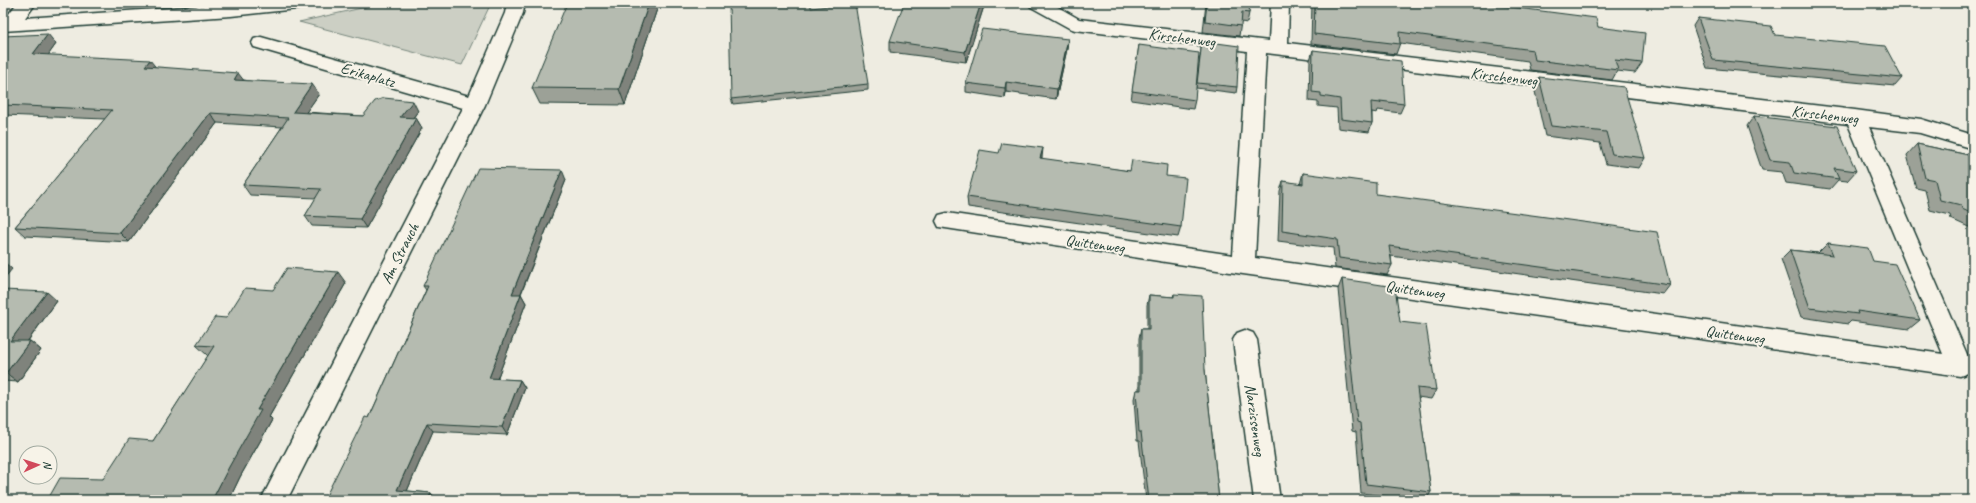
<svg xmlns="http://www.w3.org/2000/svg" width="1976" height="503" font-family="Caveat,sans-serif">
	<rect width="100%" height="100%" fill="#eeece1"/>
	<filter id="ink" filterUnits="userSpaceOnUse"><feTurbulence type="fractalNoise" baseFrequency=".025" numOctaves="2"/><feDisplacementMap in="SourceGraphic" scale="8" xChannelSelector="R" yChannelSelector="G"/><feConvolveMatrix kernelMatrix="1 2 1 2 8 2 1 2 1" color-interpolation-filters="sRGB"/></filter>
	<g filter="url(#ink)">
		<path fill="#cccfc4" stroke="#76867c" d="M 384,3 L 491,3 L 462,65 L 299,22 Z"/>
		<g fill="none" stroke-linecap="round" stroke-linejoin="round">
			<g stroke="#1f3d34" stroke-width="3">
				<g id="minor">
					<path d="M 17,3 L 36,3 L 25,18 L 243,3 L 306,3 L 303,7 L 297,9 L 231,16 L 3,31 L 3,19 L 5,19 Z"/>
					<path d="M 507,3 L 525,3 L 523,13 L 485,105 L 287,500 L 261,500 L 463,108 L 254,47 L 252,43 L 254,39 L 261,37 L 469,96 L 505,13 Z"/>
					<path d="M 1028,3 L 1051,3 L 1079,19 L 1269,41 L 1271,3 L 1289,3 L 1288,43 L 1855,110 L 1921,119 L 1973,135 L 1973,149 L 1920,133 L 1869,127 L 1972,366 L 1968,373 L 1960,376 L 1243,274 L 939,227 L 936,221 L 939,215 L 947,213 L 1233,255 L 1247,51 L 1075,30 L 1069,28 L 1031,7 ZM 1266,53 L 1848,124 L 1943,354 L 1255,258 Z"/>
					<path d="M 1245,330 L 1253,333 L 1257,340 L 1280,500 L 1254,500 L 1233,340 L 1237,333 Z"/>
				</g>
			</g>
			<use href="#minor" fill="#f7f3e8" fill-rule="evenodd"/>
		</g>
		<g fill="#9ca197" stroke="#1f3d34">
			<path d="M 659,3 L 625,105 L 540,104 L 532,88 Z"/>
			<path d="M 985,3 L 966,62 L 890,52 L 890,41 Z"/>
			<path d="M 1206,3 L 1250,3 L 1249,13 L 1247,23 L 1241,22 L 1239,36 L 1203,32 Z"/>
			<path d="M 1312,3 L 1479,3 L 1598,27 L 1642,63 L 1635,73 L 1617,71 L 1612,80 L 1530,70 L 1528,61 L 1400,43 L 1396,54 L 1311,44 Z"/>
			<path d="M 812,8 L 868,84 L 868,90 L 733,104 L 731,99 Z"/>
			<path d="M 1698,18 L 1902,78 L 1895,86 L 1707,68 L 1693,26 Z"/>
			<path d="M 3,36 L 56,44 L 48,55 L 155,67 L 244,80 L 319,94 L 306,112 L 363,116 L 418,111 L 413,118 L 416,118 L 422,128 L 366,228 L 312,226 L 305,216 L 316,198 L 250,195 L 243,185 L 282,127 L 217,123 L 129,242 L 25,236 L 15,227 L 105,119 L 3,115 Z"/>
			<path d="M 1068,39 L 1067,49 L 1056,99 L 1006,92 L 1005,98 L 966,92 L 966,83 Z"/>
			<path d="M 1202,41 L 1237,87 L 1236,93 L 1196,88 Z"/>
			<path d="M 1139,45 L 1195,100 L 1193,109 L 1131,100 Z"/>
			<path d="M 1313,50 L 1404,104 L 1400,113 L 1378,110 L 1377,113 L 1372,112 L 1372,123 L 1369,132 L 1338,128 L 1337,108 L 1318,106 L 1318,102 L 1309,101 L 1310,60 Z"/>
			<path d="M 1539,77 L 1645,158 L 1639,168 L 1606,164 L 1600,143 L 1545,136 L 1534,87 Z"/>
			<path d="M 1754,116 L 1856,171 L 1847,181 L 1838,180 L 1830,189 L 1786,183 L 1782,172 L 1762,170 L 1747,126 Z"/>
			<path d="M 1917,144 L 1973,156 L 1973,229 L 1951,219 L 1950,215 L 1930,210 L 1925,190 L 1916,188 L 1907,155 Z"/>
			<path d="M 1042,159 L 1166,176 L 1181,227 L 1178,237 L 968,207 L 967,197 Z"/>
			<path d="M 1303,173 L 1376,194 L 1670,285 L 1663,294 L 1391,256 L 1392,265 L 1387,275 L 1335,268 L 1333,248 L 1278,241 L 1280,191 L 1283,181 L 1300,184 Z"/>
			<path d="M 566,180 L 521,294 L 526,303 L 497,379 L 520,380 L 525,388 L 507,435 L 433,431 L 407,491 L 431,493 L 437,500 L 324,500 L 369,418 L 426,290 L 423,286 Z"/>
			<path d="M 1828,243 L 1873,261 L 1920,320 L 1909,329 L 1851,321 L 1848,324 L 1801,317 L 1781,259 L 1790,250 L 1818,253 Z"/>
			<path d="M 1342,279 L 1400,322 L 1436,390 L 1431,399 L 1418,397 L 1431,492 L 1426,500 L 1420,500 L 1361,493 L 1356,432 L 1352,431 L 1338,289 Z"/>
			<path d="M 346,283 L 269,417 L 272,420 L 240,477 L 229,500 L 8,500 L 48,499 L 103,479 L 153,441 L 208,356 L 207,355 L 196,345 L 226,318 L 273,290 Z"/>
			<path d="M 3,290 L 57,301 L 28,341 L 30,341 L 41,350 L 18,382 L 3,381 Z"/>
			<path d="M 1174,294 L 1205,370 L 1219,500 L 1146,500 L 1139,441 L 1137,441 L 1134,399 L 1136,390 L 1139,390 L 1139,338 L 1141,329 L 1147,329 L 1147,305 L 1149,295 L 1173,297 Z"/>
		</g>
		<g fill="#7f837b" stroke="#1f3d34">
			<path d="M 649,3 L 659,3 L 625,105 L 619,89 Z"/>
			<path d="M 981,3 L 985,3 L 966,62 L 965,52 Z"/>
			<path d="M 48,34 L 56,44 L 42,64 L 33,54 Z"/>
			<path d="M 1068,39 L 1067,49 L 1056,99 L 1057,89 Z"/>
			<path d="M 150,60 L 158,70 L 145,66 Z"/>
			<path d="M 238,73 L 245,82 L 234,80 Z"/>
			<path d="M 1006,82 L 1006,92 L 1005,98 L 1005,88 Z"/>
			<path d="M 312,84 L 319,94 L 300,121 L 293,112 Z"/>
			<path d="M 413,101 L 418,111 L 406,127 L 400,117 Z"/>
			<path d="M 210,113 L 217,123 L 129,242 L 120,233 Z"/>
			<path d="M 416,118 L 422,128 L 366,228 L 360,219 Z"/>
			<path d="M 1043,148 L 1042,158 L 1040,158 Z"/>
			<path d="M 562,170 L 566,180 L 517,303 L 512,294 Z"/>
			<path d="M 3,261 L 12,269 L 3,280 Z"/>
			<path d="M 338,272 L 346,283 L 269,417 L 272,420 L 240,477 L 229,500 L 212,500 L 257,410 Z"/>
			<path d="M 47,292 L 57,301 L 21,350 L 10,341 Z"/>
			<path d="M 521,294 L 526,303 L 494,387 L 489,378 Z"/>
			<path d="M 30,341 L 41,350 L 18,382 L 6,373 Z"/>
			<path d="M 520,380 L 525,388 L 507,435 L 502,427 Z"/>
			<path d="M 427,423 L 433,431 L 404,498 L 397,490 Z"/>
			<path d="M 431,493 L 437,500 L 428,500 Z"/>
		</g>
		<g fill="#b5bbb0" stroke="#1f3d34">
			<path d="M 567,3 L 649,3 L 619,89 L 532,88 Z"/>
			<path d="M 729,3 L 811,3 L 811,8 L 855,3 L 868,84 L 731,99 Z"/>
			<path d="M 904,3 L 981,3 L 965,52 L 890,41 Z"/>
			<path d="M 1207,3 L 1250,3 L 1249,13 L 1242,12 L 1241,26 L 1205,21 Z"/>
			<path d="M 1315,3 L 1479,3 L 1596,18 L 1598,27 L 1645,33 L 1642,63 L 1615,60 L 1618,70 L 1535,60 L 1533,50 L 1399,32 L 1400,44 L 1314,34 Z"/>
			<path d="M 1698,18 L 1771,26 L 1775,35 L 1885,46 L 1902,78 L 1713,60 Z"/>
			<path d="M 982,29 L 1068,39 L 1057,89 L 1006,82 L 1005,88 L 966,83 Z"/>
			<path d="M 48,34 L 33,54 L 150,60 L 145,66 L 238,73 L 234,80 L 312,84 L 293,112 L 363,116 L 375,101 L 384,98 L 413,101 L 400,117 L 416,118 L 360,219 L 305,216 L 321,189 L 243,185 L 288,118 L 210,113 L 120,233 L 15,227 L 112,110 L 3,105 L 3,36 Z"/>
			<path d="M 1202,41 L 1239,46 L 1237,87 L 1197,83 Z"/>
			<path d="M 1139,45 L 1199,53 L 1195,100 L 1132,91 Z"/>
			<path d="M 1313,50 L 1401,61 L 1404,104 L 1380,101 L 1381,103 L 1371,102 L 1372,123 L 1341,119 L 1340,99 L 1321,96 L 1321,93 L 1312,92 Z"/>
			<path d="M 1539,77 L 1624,87 L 1645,158 L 1612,154 L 1606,132 L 1551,126 Z"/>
			<path d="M 1754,116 L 1837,126 L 1856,171 L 1834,168 L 1839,179 L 1794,173 L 1790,162 L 1770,160 Z"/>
			<path d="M 1002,143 L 1043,148 L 1040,158 L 1090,165 L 1130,171 L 1132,160 L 1167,165 L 1166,176 L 1186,178 L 1181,227 L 967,197 L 980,150 L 999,153 Z"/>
			<path d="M 1917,144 L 1973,156 L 1973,214 L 1962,209 L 1961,205 L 1940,200 L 1935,180 L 1925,178 Z"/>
			<path d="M 478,168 L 562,170 L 512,294 L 521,294 L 489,378 L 520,380 L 502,427 L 427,423 L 397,490 L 431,493 L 428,500 L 324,500 L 365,417 L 369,418 L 428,286 L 423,286 Z"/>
			<path d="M 1303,173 L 1376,183 L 1376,194 L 1657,232 L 1670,285 L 1389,246 L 1392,265 L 1339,258 L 1337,239 L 1282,231 L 1283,181 L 1303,184 Z"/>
			<path d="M 1828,243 L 1868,248 L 1873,261 L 1895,264 L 1920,320 L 1857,311 L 1858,314 L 1810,308 L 1790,250 L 1833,255 Z"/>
			<path d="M 287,268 L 338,272 L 257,410 L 261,410 L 229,467 L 212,500 L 8,500 L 9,498 L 48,499 L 60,478 L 103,479 L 129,439 L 153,441 L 214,346 L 196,345 L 215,317 L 226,318 L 245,288 L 273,290 Z"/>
			<path d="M 1342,279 L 1395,287 L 1400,322 L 1426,325 L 1436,390 L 1417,388 L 1431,492 L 1366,484 L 1360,423 L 1357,422 Z"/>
			<path d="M 3,290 L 47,292 L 10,341 L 30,341 L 6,373 L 3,373 Z"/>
			<path d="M 1174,294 L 1202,296 L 1205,370 L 1219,500 L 1149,500 L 1141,432 L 1139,432 L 1136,390 L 1141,390 L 1141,329 L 1149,329 L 1149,295 L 1174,297 Z"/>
		</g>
	</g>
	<g text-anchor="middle" stroke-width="4" stroke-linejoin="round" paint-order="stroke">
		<g font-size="16" fill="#1f3d34" stroke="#f7f3e8">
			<text transform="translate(1182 37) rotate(7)" y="6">Kirschenweg</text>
			<text transform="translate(368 74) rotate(16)" y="6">Erikaplatz</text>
			<text transform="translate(1504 76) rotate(7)" y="6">Kirschenweg</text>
			<text transform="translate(1825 114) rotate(7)" y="6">Kirschenweg</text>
			<text transform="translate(1095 243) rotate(8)" y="6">Quittenweg</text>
			<text transform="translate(399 253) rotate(-63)" y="6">Am Strauch</text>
			<text transform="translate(1415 289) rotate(8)" y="6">Quittenweg</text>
			<text transform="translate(1735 334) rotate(8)" y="6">Quittenweg</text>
			<text transform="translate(1256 420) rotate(82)" y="6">Narzissenweg</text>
		</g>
	</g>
	<rect width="1976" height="503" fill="none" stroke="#f7f3e8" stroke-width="16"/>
	<rect x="8" y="8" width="1960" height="487" fill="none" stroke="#1f3d34" stroke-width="1.5" filter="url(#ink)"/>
	<g transform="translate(38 465) rotate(87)"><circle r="19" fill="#f7f3e8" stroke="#a1aaa0"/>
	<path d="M0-3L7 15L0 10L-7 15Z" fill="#d1495b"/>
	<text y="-6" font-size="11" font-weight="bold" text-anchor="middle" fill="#1f3d34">N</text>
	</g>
</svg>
